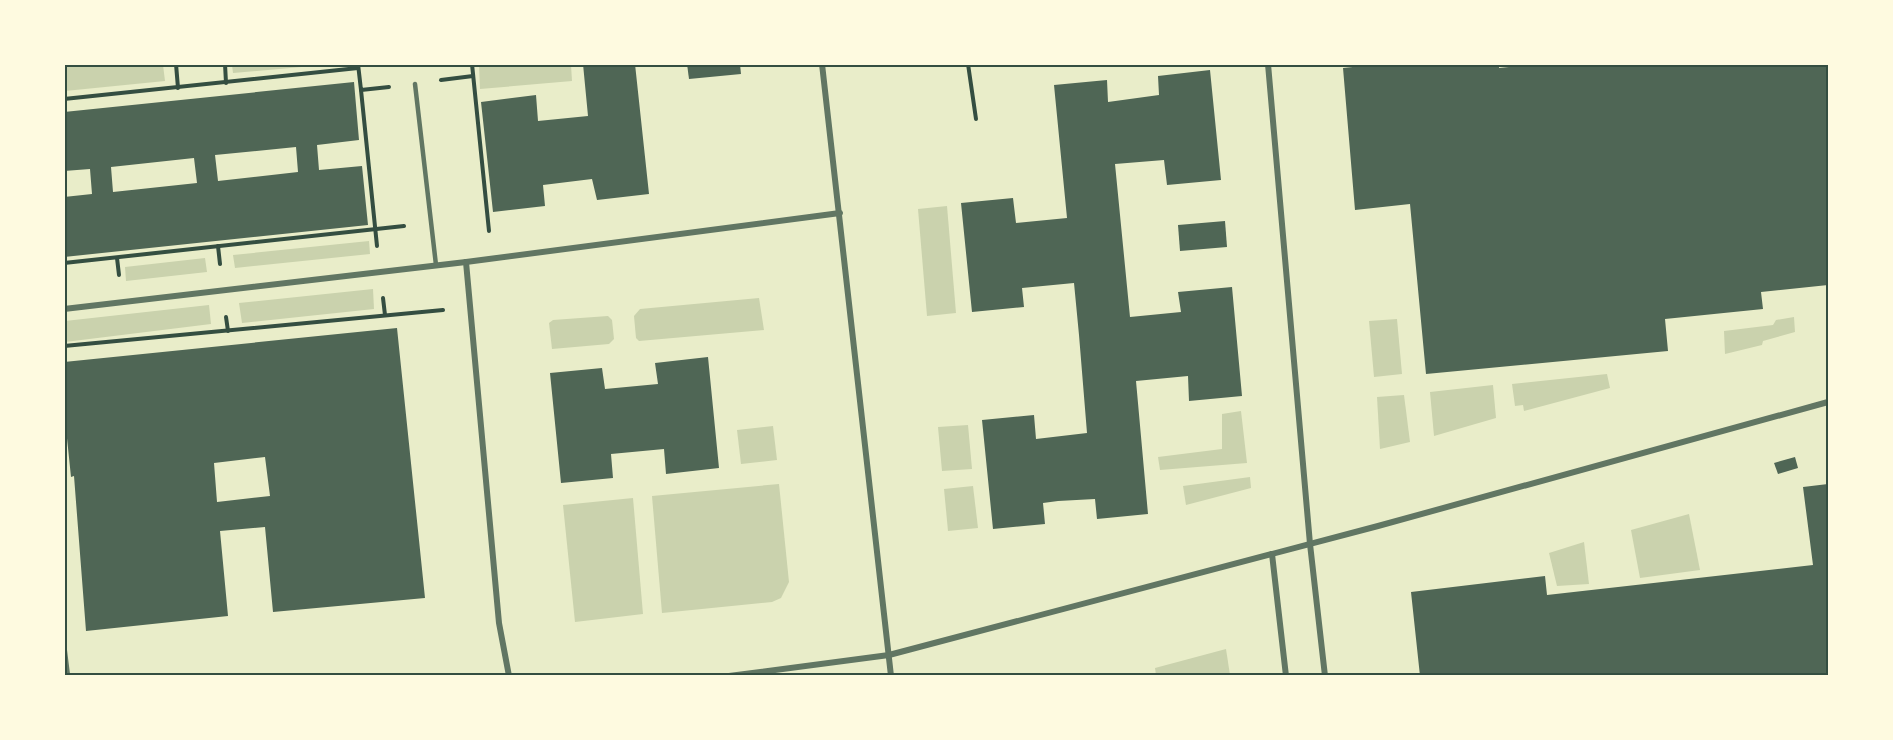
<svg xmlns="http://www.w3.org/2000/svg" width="1893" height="740" font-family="Rubik,sans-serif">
	<rect width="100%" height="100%" fill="#e9edc9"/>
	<g fill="#cad2ad">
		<path d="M 64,65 L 163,65 L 165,81 L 65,91 Z"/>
		<path d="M 232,65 L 232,64 L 324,65 L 233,73 Z"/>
		<path d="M 479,65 L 571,65 L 572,81 L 480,89 Z"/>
		<path d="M 947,206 L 956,313 L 927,316 L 918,209 Z"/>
		<path d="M 369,241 L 370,254 L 235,268 L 233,255 Z"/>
		<path d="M 205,258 L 207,272 L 126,281 L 125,267 Z"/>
		<path d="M 373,289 L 374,309 L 242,323 L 239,303 Z"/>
		<path d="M 759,298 L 764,330 L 639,341 L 636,338 L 634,316 L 640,309 Z"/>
		<path d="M 209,305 L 211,324 L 65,342 L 65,321 Z"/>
		<path d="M 608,316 L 612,320 L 614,339 L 609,344 L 552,349 L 549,323 L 553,320 Z"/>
		<path d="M 1794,317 L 1795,332 L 1763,341 L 1762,345 L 1725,354 L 1724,331 L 1773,325 L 1776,320 Z"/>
		<path d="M 1397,319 L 1402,374 L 1374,377 L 1369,321 Z"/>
		<path d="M 1607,374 L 1610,388 L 1524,411 L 1523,405 L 1515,406 L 1512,384 Z"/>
		<path d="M 1493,385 L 1496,418 L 1434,436 L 1430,392 Z"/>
		<path d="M 1404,395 L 1410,442 L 1380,449 L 1377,397 Z"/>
		<path d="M 1241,411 L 1247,463 L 1160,470 L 1158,457 L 1222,449 L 1222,414 Z"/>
		<path d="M 968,425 L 972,469 L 942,471 L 938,427 Z"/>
		<path d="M 773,426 L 777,460 L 741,464 L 737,430 Z"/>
		<path d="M 1250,477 L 1251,488 L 1186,505 L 1183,486 Z"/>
		<path d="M 779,484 L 789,582 L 781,598 L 772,602 L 662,613 L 652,496 Z"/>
		<path d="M 973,486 L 978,528 L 948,531 L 944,489 Z"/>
		<path d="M 633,498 L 643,614 L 575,622 L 563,505 Z"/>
		<path d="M 1689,514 L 1700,570 L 1640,578 L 1631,530 Z"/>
		<path d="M 1584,542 L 1589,584 L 1557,586 L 1549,553 Z"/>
		<path d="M 1226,649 L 1230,675 L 1156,675 L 1155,668 Z"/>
	</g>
	<g fill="#4f6655" fill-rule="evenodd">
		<path d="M 583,64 L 635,64 L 649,194 L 597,200 L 592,179 L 543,185 L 545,206 L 493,212 L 481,102 L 536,95 L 538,121 L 588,116 Z"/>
		<path d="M 687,64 L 740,64 L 741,74 L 689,79 Z"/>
		<path d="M 1382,64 L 1499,64 L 1499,68 L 1538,64 L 1828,64 L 1828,285 L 1761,292 L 1763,309 L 1665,319 L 1668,351 L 1426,374 L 1410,204 L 1355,210 L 1343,68 Z"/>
		<path d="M 1210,70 L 1221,180 L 1167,185 L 1164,160 L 1115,164 L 1130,317 L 1181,312 L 1178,292 L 1232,287 L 1242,396 L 1189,401 L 1188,376 L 1136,381 L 1148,514 L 1097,519 L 1095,499 L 1058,501 L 1043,503 L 1045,524 L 993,529 L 982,420 L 1034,415 L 1036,439 L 1087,433 L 1079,335 L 1074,283 L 1022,288 L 1024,307 L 972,312 L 961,203 L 1013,198 L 1016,223 L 1067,218 L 1054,85 L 1107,80 L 1108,102 L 1159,95 L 1158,76 Z"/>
		<path d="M 354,82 L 359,140 L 317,145 L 319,170 L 362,166 L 368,225 L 64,257 L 64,197 L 92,194 L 90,169 L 64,171 L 64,112 ZM 296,147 L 298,172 L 218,181 L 215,155 ZM 194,158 L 197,183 L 113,192 L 111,167 Z"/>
		<path d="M 1225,221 L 1227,247 L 1180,251 L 1178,225 Z"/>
		<path d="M 397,328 L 425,598 L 273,612 L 265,527 L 220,531 L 228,616 L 86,631 L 74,476 L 71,477 L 64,409 L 64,362 ZM 265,457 L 270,496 L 217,502 L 214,463 Z"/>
		<path d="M 708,357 L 719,468 L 666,474 L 664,449 L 611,454 L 613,478 L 561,483 L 550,373 L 602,368 L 605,389 L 658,384 L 655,363 Z"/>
		<path d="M 1795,457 L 1798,468 L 1778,474 L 1774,463 Z"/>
		<path d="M 1828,484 L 1828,676 L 1420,676 L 1411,592 L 1545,576 L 1547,595 L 1813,565 L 1803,487 Z"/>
	</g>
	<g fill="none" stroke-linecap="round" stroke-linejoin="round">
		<g stroke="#344e41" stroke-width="4">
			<path d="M 176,64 L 178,88"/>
			<path d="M 225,64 L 226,83"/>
			<path d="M 358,64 L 361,90 L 389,87"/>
			<path d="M 472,64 L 489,231"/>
			<path d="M 968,64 L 976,119"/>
			<path d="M 441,80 L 473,76"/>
			<path d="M 361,90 L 377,246"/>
			<path d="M 64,99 L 358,68"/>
			<path d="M 218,246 L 220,264"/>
			<path d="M 117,258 L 119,275"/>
			<path d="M 64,263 L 404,226"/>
			<path d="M 383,298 L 385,315"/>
			<path d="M 226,317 L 228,331"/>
			<path d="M 64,346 L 443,310"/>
		</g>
		<g stroke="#617663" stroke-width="4.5">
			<path d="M 415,84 L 436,265"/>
			<path d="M 64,644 L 68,676"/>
		</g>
		<g stroke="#617663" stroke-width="6">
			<path d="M 822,64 L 891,676"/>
			<path d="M 1268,64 L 1310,544 L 1325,676"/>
			<path d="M 466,262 L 499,623 L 509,676"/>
			<path d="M 64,309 L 466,262 L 840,213"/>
			<path d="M 1272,554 L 1286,676"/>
			<path d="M 729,676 L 889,655 L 1378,526 L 1828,402"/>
		</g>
	</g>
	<rect width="1893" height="740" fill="none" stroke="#fefae0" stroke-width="132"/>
	<rect x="66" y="66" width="1761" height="608" fill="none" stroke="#344e41" stroke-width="2"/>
</svg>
